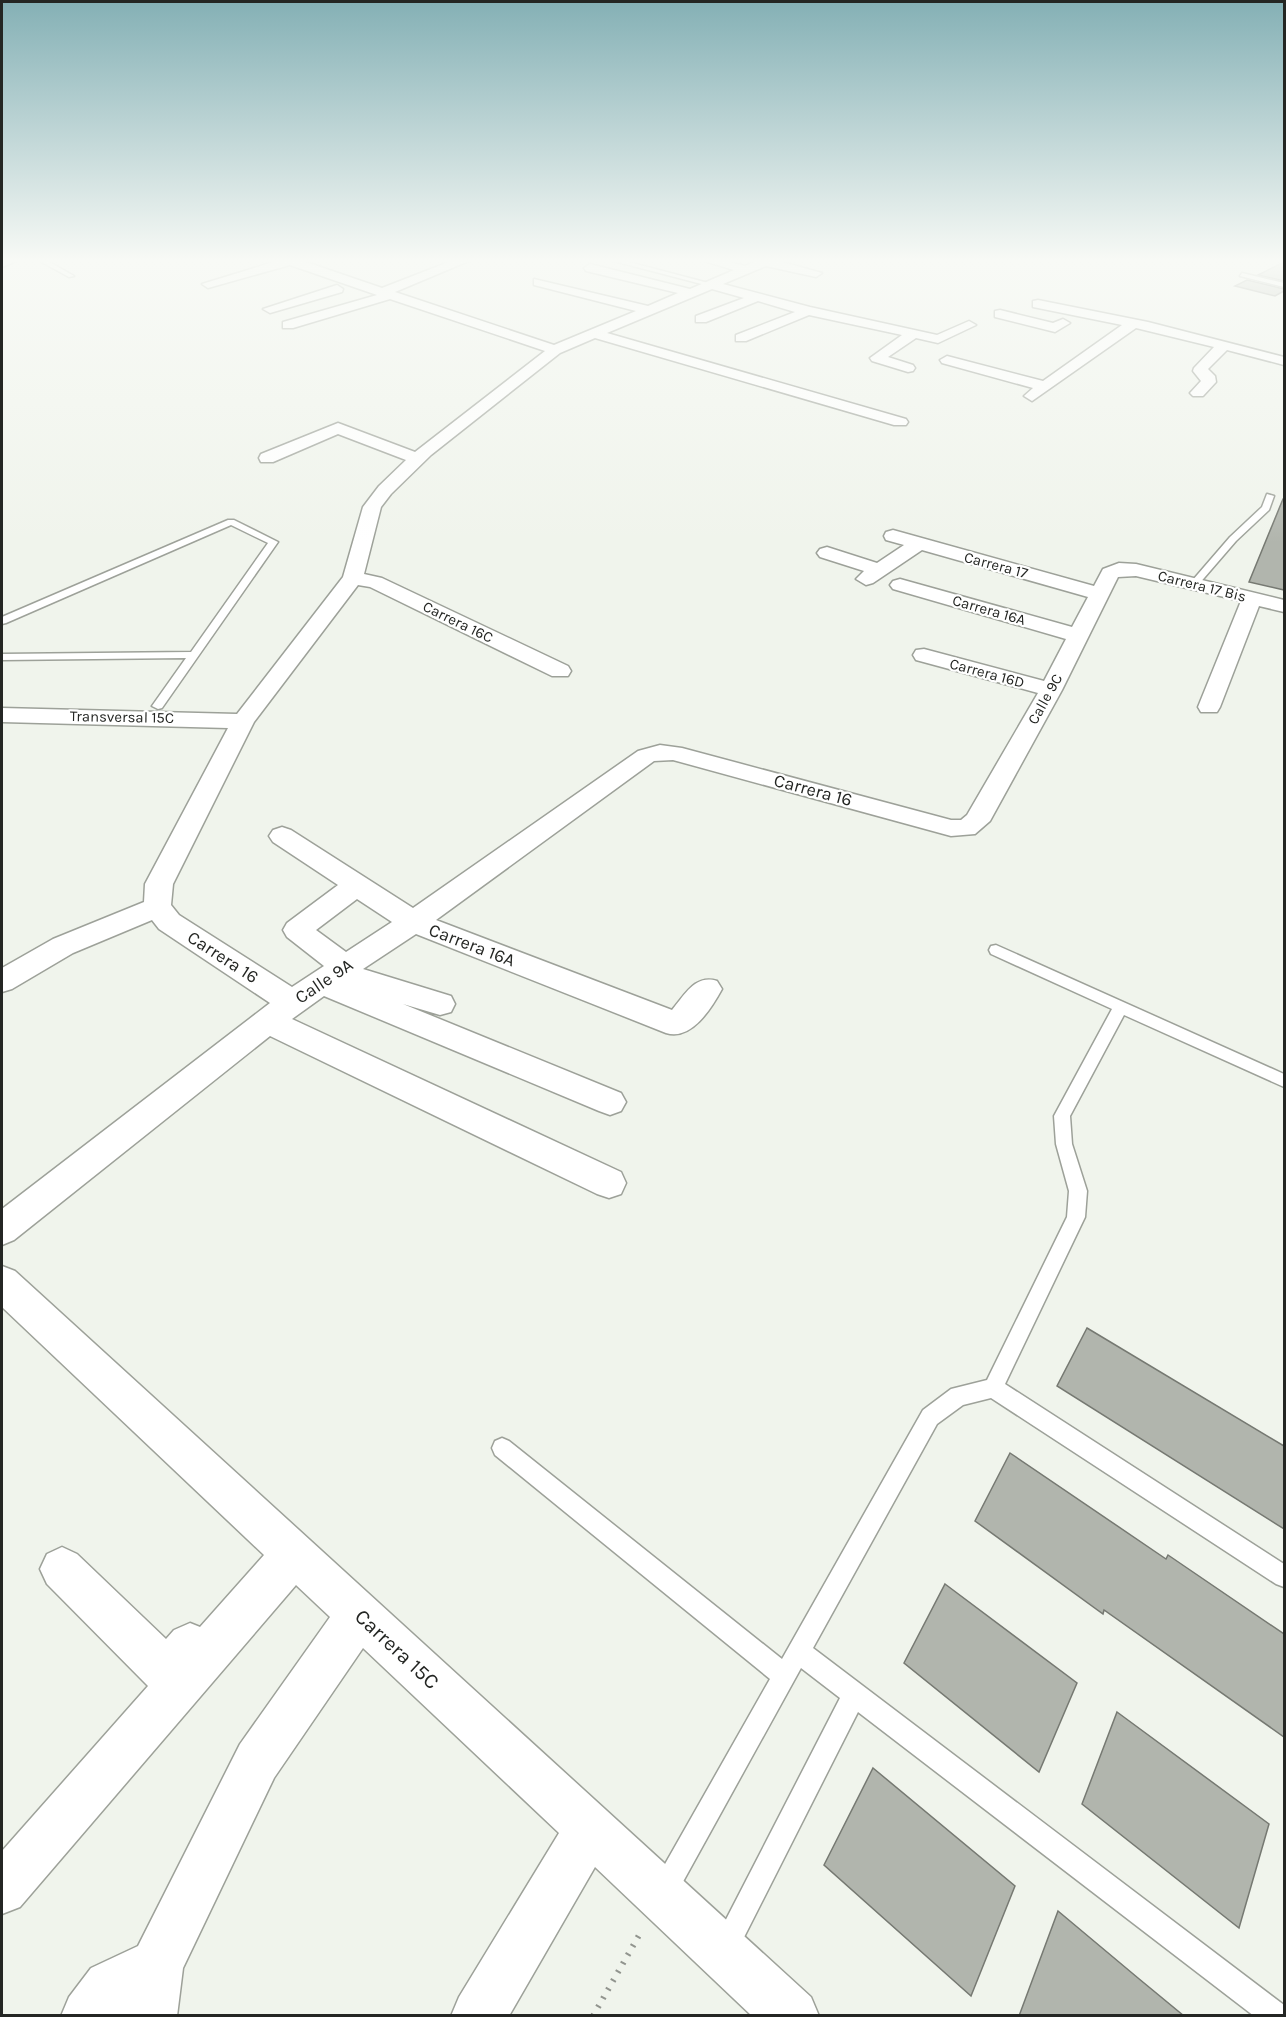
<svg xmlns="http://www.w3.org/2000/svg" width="1286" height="2017" font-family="Karla,sans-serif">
	<rect width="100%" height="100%" fill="#f0f4ec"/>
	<g fill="#b1b5ad" stroke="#767972" stroke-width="1.5">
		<path d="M 1284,262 L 1284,281 L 1258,275 Z"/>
		<path d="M 1247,280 L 1284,289 L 1284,291 L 1275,296 L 1235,286 Z"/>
		<path d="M 1283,499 L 1284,499 L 1284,590 L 1249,582 Z"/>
		<path d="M 1087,1328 L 1284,1446 L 1284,1529 L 1057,1386 Z"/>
		<path d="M 1010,1453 L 1166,1559 L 1168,1555 L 1284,1634 L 1284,1737 L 1104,1610 L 1103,1614 L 975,1521 Z"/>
		<path d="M 945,1584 L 1077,1683 L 1039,1772 L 904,1663 Z"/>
		<path d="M 1117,1712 L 1269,1824 L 1239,1928 L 1082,1804 Z"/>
		<path d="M 873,1768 L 1015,1886 L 971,1996 L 824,1865 Z"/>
		<path d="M 1058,1911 L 1138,1978 L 1184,2016 L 1019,2016 Z"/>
	</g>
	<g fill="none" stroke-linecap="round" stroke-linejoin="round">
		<g stroke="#9da199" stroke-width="3">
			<g id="lane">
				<path d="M 38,260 L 46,260 L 74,276 L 69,277 Z"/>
				<path d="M 610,260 L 621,260 L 716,285 L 713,287 Z"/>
				<path d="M 1242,273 L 1284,283 L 1284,287 L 1240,276 Z"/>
				<path d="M 1267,494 L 1274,496 L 1269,510 L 1236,541 L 1198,585 L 1192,585 L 1192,581 L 1230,537 L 1262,507 Z"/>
				<path d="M 228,520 L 234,520 L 278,542 L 162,708 L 158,709 L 152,706 L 186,658 L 2,660 L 2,654 L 191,652 L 268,543 L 231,525 L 6,623 L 2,624 L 2,617 Z"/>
				<path d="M 996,945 L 1284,1074 L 1284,1087 L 1124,1015 L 1070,1116 L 1072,1144 L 1087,1191 L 1085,1217 L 1005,1384 L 1284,1564 L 1284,1587 L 1276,1584 L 991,1398 L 963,1405 L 937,1424 L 813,1648 L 1284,2005 L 1284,2016 L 1254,2016 L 858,1712 L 735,1955 L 726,1959 L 717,1955 L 713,1946 L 717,1937 L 840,1698 L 801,1668 L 674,1898 L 665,1902 L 656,1898 L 652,1889 L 656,1880 L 770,1679 L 495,1455 L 492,1448 L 495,1441 L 502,1438 L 509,1441 L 782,1659 L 923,1410 L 951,1389 L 987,1380 L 1067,1217 L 1069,1191 L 1056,1144 L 1054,1116 L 1112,1009 L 991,954 L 989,950 L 991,946 Z"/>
			</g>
		</g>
		<g stroke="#9da199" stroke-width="3">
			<g id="street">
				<path d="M 280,260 L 300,260 L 382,288 L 454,260 L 471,260 L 395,292 L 554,345 L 636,311 L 534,285 L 534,279 L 648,306 L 678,293 L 586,271 L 584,268 L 590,264 L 690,289 L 734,270 L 701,260 L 722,260 L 745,266 L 758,260 L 775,260 L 822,273 L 816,277 L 766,266 L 723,284 L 810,307 L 937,335 L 969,321 L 976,325 L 938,343 L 916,338 L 888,357 L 913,365 L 915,368 L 913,371 L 908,372 L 872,361 L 870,358 L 902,335 L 809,315 L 746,341 L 736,341 L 736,335 L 795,312 L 758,301 L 706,322 L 696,322 L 696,316 L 744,298 L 712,289 L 607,333 L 906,419 L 908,422 L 906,425 L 894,425 L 595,338 L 560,353 L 431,455 L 391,494 L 381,507 L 364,574 L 382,578 L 568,666 L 571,671 L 568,676 L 552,676 L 370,587 L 358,585 L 254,722 L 173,884 L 171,905 L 179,915 L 292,987 L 324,966 L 287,937 L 283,930 L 287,923 L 338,885 L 273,842 L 269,836 L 273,830 L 282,827 L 291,830 L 413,908 L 638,751 L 660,745 L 682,748 L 951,820 L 961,820 L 967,815 L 1038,693 L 916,660 L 913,655 L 916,650 L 924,649 L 1044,681 L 1066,639 L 893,589 L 890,585 L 893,581 L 900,579 L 1072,627 L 1088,597 L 922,550 L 873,583 L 866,585 L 856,579 L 864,571 L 820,557 L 817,553 L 820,549 L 827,547 L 877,563 L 904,545 L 886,540 L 884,536 L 886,532 L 893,530 L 1094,586 L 1103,569 L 1119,563 L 1136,564 L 1284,600 L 1284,612 L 1259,606 L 1220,707 L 1217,712 L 1201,712 L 1198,707 L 1241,601 L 1136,576 L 1118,577 L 1062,690 L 990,821 L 975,834 L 951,836 L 673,760 L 654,761 L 436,920 L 672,1010 C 685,995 695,974 717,981 L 722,989 C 711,1009 691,1041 666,1033 L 416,934 L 363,969 L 451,996 L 455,1004 L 451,1012 L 440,1015 L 403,1004 L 621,1093 L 626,1102 L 621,1111 L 610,1115 L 599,1111 L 324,996 L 292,1019 L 621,1172 L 626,1183 L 621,1194 L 609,1198 L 597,1194 L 270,1036 L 14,1240 L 2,1245 L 2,1209 L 270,1003 L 159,929 L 152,920 L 73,953 L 12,989 L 2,992 L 2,968 L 53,939 L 144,902 L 145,884 L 228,728 L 2,722 L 2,708 L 237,714 L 343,577 L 363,507 L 379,486 L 406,460 L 338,434 L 273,462 L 261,462 L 259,458 L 261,454 L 338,423 L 415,452 L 545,351 L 390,299 L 293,328 L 283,328 L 283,322 L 377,295 L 290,265 L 208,288 L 202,284 ZM 357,899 L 392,922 L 346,952 L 316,930 Z"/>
				<path d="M 337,285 L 343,289 L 342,292 L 270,313 L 263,309 Z"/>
				<path d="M 1038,300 L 1148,322 L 1284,357 L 1284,365 L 1227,350 L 1208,369 L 1215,376 L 1216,382 L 1203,396 L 1193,396 L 1190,393 L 1201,381 L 1193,371 L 1194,368 L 1214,347 L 1136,328 L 1032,401 L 1024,396 L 1033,388 L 942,363 L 940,360 L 947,356 L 1043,381 L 1122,325 L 1033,307 L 1033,301 Z"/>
				<path d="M 1000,310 L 1053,323 L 1063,319 L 1070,323 L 1055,332 L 995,317 L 995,311 Z"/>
				<path d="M 2,1266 L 15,1271 L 811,1997 L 819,2016 L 752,2016 L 595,1867 L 509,2016 L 451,2016 L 459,1997 L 559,1833 L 363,1648 L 274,1778 L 183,1968 L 177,2016 L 61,2016 L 69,1997 L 91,1968 L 138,1946 L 240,1744 L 330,1617 L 296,1585 L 20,1907 L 2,1914 L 2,1851 L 148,1686 L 47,1584 L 40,1569 L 47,1554 L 62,1547 L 77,1554 L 166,1639 L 174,1630 L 190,1623 L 200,1627 L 264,1555 L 2,1307 Z"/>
			</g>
		</g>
		<g stroke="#9da199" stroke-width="3">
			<path id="secondary" d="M 2,260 L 19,260 L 2,267 Z"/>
		</g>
		<path stroke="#91948e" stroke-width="6" stroke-dasharray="2 8" stroke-linecap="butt" d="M 593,2016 L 642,1930"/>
		<use href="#lane" fill="#fff" fill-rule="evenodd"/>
		<use href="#street" fill="#fff" fill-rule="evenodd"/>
		<use href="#secondary" fill="#fff" fill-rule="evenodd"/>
	</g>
	<linearGradient id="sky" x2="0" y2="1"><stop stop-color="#84b0b5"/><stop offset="0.48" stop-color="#f8faf6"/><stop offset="1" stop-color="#f8faf6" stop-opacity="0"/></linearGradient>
	<rect width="1286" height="543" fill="url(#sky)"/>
	<g text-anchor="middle" stroke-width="4.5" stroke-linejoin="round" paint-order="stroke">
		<g font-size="15" fill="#242623" stroke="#fff">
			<text transform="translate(996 565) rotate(15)" y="5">Carrera 17</text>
			<text transform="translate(1202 586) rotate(14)" y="5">Carrera 17 Bis</text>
			<text transform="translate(989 610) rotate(16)" y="5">Carrera 16A</text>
			<text transform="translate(458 622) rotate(26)" y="5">Carrera 16C</text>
			<text transform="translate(987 673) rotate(15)" y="5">Carrera 16D</text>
			<text transform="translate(1045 699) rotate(-61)" y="5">Calle 9C</text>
			<text transform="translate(122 717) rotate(1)" y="5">Transversal 15C</text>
		</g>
		<g font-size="18" fill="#242623" stroke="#fff">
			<text transform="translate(813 790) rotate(15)" y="6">Carrera 16</text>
			<text transform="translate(472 945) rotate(21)" y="6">Carrera 16A</text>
			<text transform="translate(223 957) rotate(33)" y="6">Carrera 16</text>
			<text transform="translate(324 981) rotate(-34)" y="6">Calle 9A</text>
		</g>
		<g font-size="21" fill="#242623" stroke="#fff">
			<text transform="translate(397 1649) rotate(43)" y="7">Carrera 15C</text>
		</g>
	</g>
	<rect width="1286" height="2017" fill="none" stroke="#242623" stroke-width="6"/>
</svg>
